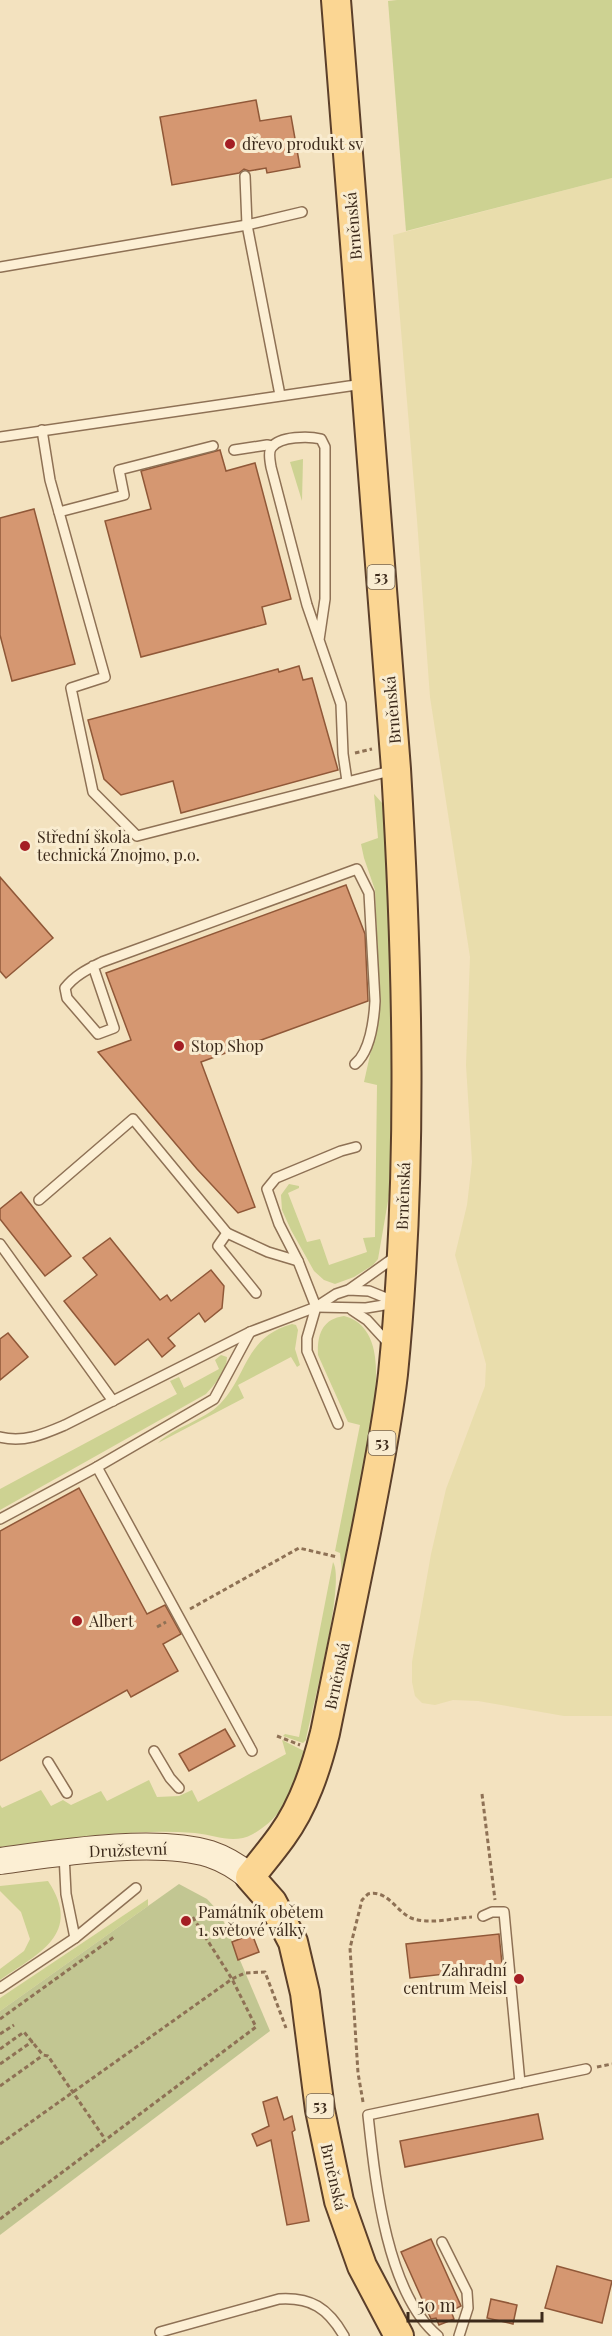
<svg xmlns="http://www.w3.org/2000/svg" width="612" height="2336" font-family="'Playfair Display',serif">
	<rect width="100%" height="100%" fill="#f3e2bf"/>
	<path fill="#e9ddac" d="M 612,178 L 612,1716 L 564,1716 L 478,1701 L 453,1700 L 435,1705 L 422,1703 L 415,1696 L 412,1682 L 412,1662 L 431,1554 L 446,1489 L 485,1386 L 486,1364 L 455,1255 L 467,1205 L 472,1162 L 466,1065 L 470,957 L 430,697 L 417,520 L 393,235 Z"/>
	<g fill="#cdd292">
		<path d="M 397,0 L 612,0 L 612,178 L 406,231 L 388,1 Z"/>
		<path d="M 303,459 L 302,501 L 290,462 Z"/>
		<path d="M 374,794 L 390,812 L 393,857 L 393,1172 L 378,1259 L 373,1265 L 354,1277 L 335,1284 L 324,1280 L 314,1271 L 291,1230 L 282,1210 L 281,1195 L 289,1184 L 299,1186 L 299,1188 L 288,1193 L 307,1242 L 320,1239 L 329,1265 L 367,1252 L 363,1238 L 375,1237 L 377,1085 L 364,1082 L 380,1010 L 375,890 L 364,858 L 361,844 L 378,838 Z"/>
		<path d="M 344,1316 C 363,1320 373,1338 375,1357 C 379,1386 371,1419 366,1448 C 359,1496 351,1545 344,1593 L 340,1553 L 335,1551 L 360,1425 L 348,1422 L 318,1355 C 317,1335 322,1319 344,1316 Z"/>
		<path d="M 292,1324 L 296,1325 L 298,1330 L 295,1349 L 300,1365 L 297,1367 L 291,1357 L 238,1385 L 244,1398 L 158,1443 C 174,1427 203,1421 220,1404 C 249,1373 244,1338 292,1324 Z"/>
		<path d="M 221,1355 L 227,1357 C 227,1371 215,1384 206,1394 L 0,1510 L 0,1489 L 177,1394 L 170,1381 L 179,1377 L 184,1388 L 219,1369 L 215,1360 Z"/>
		<path d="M 333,1562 C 346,1582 312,1709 306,1740 L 303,1743 L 283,1736 L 285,1734 L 299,1737 Z"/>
		<path d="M 282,1740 L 308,1753 C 297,1785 284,1817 253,1834 C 233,1845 216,1835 195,1833 C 130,1828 65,1839 0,1847 L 0,1805 L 2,1808 L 41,1790 L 51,1806 L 63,1800 L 71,1805 L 101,1791 L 107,1801 L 149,1780 L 157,1797 L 179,1796 L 192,1790 L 198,1802 L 286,1754 Z"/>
		<path d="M 48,1881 C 83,1934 39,1953 0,1980 L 0,1969 L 24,1951 L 30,1939 L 21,1912 L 0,1891 L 0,1886 Z"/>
		<path d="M 148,1899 L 148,1906 L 0,2011 L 0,1998 Z"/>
	</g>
	<path fill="#c2c692" d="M 179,1884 L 207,1899 L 220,1913 L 270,2031 L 0,2235 L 0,2011 Z"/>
	<g fill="#d59771" stroke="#905838" stroke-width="1.5">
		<path d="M 256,100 L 260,121 L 291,116 L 300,167 L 267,173 L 266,168 L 249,171 L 244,169 L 239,173 L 172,185 L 160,117 Z"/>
		<path d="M 220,450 L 226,471 L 255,463 L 291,599 L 262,607 L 266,624 L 141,657 L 105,521 L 151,509 L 141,471 Z"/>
		<path d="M 34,509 L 75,664 L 12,681 L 0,635 L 0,518 Z"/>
		<path d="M 299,666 L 303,680 L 312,678 L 338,770 L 181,813 L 173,781 L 121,795 L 104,779 L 88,720 L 278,669 L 279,672 Z"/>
		<path d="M 0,877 L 53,938 L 6,978 L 0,971 Z"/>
		<path d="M 346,885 L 365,934 L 368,1001 L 201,1062 L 255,1207 L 238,1213 L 197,1169 L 98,1052 L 131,1040 L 106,973 Z"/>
		<path d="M 21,1192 L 71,1256 L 45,1276 L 0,1219 L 0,1209 Z"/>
		<path d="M 110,1238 L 160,1300 L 167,1295 L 171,1301 L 211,1270 L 224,1286 L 222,1308 L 205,1322 L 199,1313 L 168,1338 L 175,1346 L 162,1357 L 148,1339 L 115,1365 L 64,1301 L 97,1275 L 83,1258 Z"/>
		<path d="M 8,1333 L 28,1357 L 0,1380 L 0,1339 Z"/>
		<path d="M 79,1488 L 147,1614 L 165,1605 L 181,1634 L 163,1644 L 178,1671 L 131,1697 L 127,1690 L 0,1761 L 0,1531 Z"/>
		<path d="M 225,1729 L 235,1746 L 189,1771 L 179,1754 Z"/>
		<path d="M 252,1934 L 259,1952 L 238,1960 L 232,1942 Z"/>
		<path d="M 499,1934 L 503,1974 L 490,1975 L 489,1969 L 410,1978 L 406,1944 Z"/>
		<path d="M 277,2097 L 284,2120 L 292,2116 L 295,2130 L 292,2132 L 309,2221 L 287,2225 L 271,2140 L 257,2146 L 252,2134 L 269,2126 L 263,2102 Z"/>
		<path d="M 538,2114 L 543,2139 L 405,2167 L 400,2141 Z"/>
		<path d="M 431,2239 L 461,2306 L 451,2311 L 454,2319 L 439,2325 L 436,2318 L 431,2319 L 401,2252 Z"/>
		<path d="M 557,2266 L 612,2281 L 602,2323 L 545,2308 Z"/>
		<path d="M 491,2299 L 517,2305 L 513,2324 L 487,2318 Z"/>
	</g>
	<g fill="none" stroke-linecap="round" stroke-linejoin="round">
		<g stroke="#8e7155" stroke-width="12">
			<g id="lane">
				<path d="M 245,176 L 247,225 L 280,395"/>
				<path d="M 0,267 L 247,225 L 302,212"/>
				<path d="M 42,430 L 50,480 L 105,677 L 71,688 L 93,792 L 137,836 L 394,770"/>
				<path d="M 0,437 L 363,384"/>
				<path d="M 234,450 L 267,445 L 272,446"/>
				<path d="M 59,512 L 124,495 L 119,470 L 213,446"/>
				<path d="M 319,640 L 307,605 L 271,467 C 270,461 268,451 272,447 C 280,436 309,436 321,439 L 325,447 L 325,599 L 319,640 L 341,704 L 343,754 L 347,781"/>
				<path d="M 93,966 L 114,1028 L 98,1034 L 67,998 L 65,988 C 75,975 88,969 102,962 L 357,869 L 369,893 L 375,1001 C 374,1020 370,1052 355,1064"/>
				<path d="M 39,1200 L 133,1119 L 227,1233 L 268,1252 L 298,1261"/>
				<path d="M 227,1233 L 218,1246 L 256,1293"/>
				<path d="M 0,1244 L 113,1401"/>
				<path d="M 350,1289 L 395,1257"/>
				<path d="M 316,1307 L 366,1308 L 396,1303"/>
				<path d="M 352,1310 L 367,1320 L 390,1345"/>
				<path d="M 338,1424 L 307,1351 L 307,1338 L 316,1307 L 298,1261 L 279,1224 L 267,1189 L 276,1178 L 341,1151 L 356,1147"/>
				<path d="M 0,1437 C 24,1443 44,1434 65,1425 L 250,1332 L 316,1307 L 336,1294 L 348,1290 L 369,1291 L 396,1302"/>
				<path d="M 97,1467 L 252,1751"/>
				<path d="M 0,1519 L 97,1467 L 214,1399 L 250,1332"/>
				<path d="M 154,1751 L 170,1778 L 179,1788"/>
				<path d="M 48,1762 L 67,1793"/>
				<path d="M 64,1854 L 66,1894 L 75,1938"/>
				<path d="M 483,1916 L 492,1912 L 504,1912 L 520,2083"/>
				<path d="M 0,1988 L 75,1938 L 136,1888"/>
				<path d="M 442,2242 L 467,2292 L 468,2308 L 459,2336"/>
				<path d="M 160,2332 L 279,2299 C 311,2297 328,2308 344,2336"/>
				<path d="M 438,2336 C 386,2293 375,2179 368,2115 L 586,2069"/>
			</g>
		</g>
		<g stroke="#705239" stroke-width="28">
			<path id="secondary" d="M 0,1861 C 58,1853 155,1837 210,1854 C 225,1859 238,1867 250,1877"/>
		</g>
		<g stroke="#5b3f2a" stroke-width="32">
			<path id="primary" d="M 336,0 L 396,769 C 408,970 413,1173 393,1374 C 387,1427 376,1480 366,1532 C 352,1599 339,1666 325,1733 C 316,1769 304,1806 282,1836 C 272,1850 261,1863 250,1877 L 272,1902 L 293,1942 L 305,1993 L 320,2110 L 339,2201 L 362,2266 L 399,2336"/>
		</g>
		<g stroke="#8e7155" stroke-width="3" stroke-dasharray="4.5 3" stroke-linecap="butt">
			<path d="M 355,753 L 372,749"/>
			<path d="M 190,1609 L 299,1548 L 337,1557"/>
			<path d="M 157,1627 L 166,1622"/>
			<path d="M 277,1736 L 300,1745"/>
			<path d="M 482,1794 L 495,1900"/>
			<path d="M 0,2019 L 114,1937"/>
			<path d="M 0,2034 L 14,2025"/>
			<path d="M 0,2049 L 24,2032 L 43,2055 L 48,2056 L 105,2139"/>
			<path d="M 0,2064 L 33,2041"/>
			<path d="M 597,2067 L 612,2064"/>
			<path d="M 0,2086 L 42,2056"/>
			<path d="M 363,2102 L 358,2073 L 350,1948 L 362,1900 L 368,1894 C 387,1889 396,1911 411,1918 C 428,1925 454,1918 472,1917"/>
			<path d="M 0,2144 L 232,1979 L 245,1973 L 265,1972 L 286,2028"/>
			<path d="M 0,2219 L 256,2027 L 232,1979 L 192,1916"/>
		</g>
		<use href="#lane" stroke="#fcefd4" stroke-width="9"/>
		<use href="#secondary" stroke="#fcefd4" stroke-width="26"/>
		<use href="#primary" stroke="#fbd693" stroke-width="28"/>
	</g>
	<g fill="#a41e24" stroke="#f9ecd0" stroke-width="2">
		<circle cx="230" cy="144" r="6"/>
		<circle cx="25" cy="846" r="6"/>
		<circle cx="179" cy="1046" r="6"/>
		<circle cx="77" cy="1621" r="6"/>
		<circle cx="186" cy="1921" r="6"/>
		<circle cx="519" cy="1979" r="6"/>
	</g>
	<g text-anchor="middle" stroke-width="6" stroke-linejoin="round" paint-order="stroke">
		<g fill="#f9ecd0" stroke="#756451" stroke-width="1.5">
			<rect x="367.5" y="565" width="27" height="24" rx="4.5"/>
			<rect x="368.5" y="1431" width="27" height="24" rx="4.5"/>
			<rect x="306.5" y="2094" width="27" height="24" rx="4.5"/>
		</g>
		<g font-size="15" font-weight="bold" fill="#3c2a1b">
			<text x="381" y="582">53</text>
			<text x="382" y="1448">53</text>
			<text x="320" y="2111">53</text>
		</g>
		<g font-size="16" fill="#3c2a1b" stroke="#f9ecd0" text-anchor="start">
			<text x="242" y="150">dřevo produkt sv</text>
			<text x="37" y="843">Střední škola<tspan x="37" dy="18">technická Znojmo, p.o.</tspan></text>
			<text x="191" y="1052">Stop Shop</text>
			<text x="89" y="1627">Albert</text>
			<text x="198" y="1918">Památník obětem<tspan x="198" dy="18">1. světové války</tspan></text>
			<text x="507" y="1976" text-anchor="end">Zahradní<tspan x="507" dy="18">centrum Meisl</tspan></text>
		</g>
		<g font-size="16" fill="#3c2a1b" stroke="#f9ecd0">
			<text transform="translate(353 226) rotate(-95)" y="6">Brněnská</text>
			<text transform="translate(392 710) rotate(-95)" y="6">Brněnská</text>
			<text transform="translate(403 1196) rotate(-88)" y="6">Brněnská</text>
			<text transform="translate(337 1676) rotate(-78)" y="6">Brněnská</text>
			<text transform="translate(128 1850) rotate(-2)" y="6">Družstevní</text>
			<text transform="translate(334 2177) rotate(77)" y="6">Brněnská</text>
		</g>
	</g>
	<path d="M408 2312v9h134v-9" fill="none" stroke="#3c2a1b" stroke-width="3"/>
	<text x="417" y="2312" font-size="18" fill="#3c2a1b" stroke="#f9ecd0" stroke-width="4.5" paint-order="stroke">50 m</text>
</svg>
